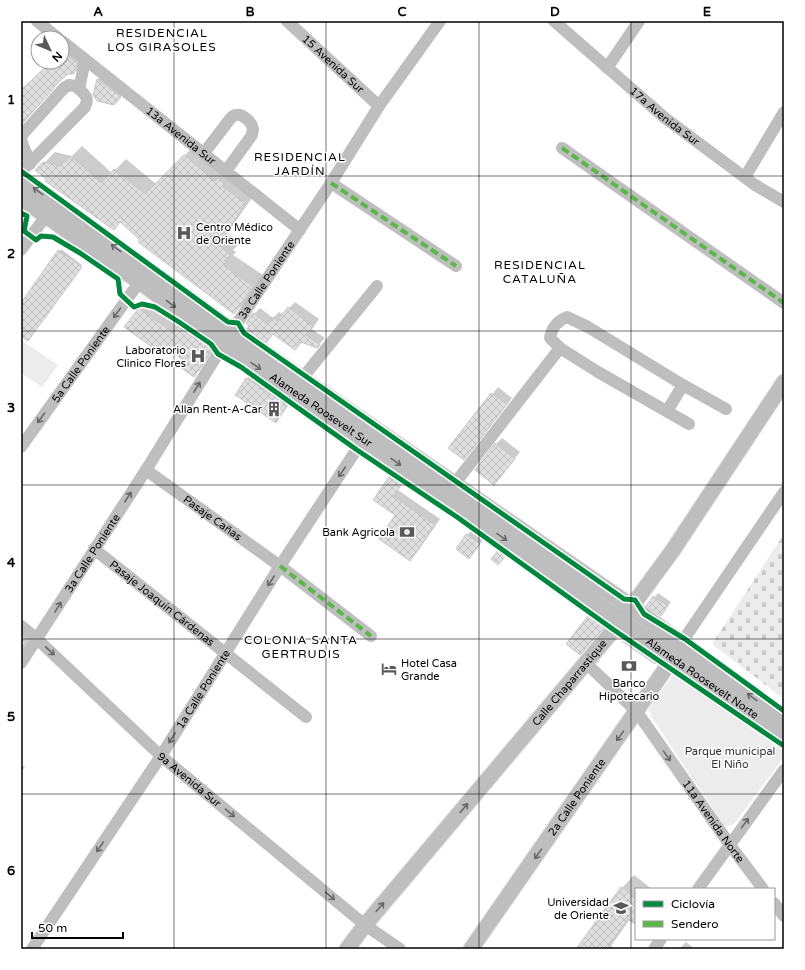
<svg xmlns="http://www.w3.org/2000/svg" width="805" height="970" font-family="'Varela Round',sans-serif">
	<defs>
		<pattern id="cemetery-stones" width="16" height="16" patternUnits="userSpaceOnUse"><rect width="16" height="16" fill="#ececec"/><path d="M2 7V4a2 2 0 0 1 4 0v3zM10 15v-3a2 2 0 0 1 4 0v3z" fill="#c9c9c9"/></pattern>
		<pattern id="building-cross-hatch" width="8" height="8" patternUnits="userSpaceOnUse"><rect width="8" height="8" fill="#dfdfdf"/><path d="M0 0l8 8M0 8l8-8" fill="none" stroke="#bebebe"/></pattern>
	</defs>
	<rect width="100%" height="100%" fill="#fff"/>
	<path fill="url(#cemetery-stones)" d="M 784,534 L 784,699 L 712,644 Z"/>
	<g fill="#ececec">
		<path d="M 21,340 L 58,365 L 42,387 L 21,373 Z"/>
		<path d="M 685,672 L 784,742 L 784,757 L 734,824 L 725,827 L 651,716 L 649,708 L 673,675 Z"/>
	</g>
	<g fill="#0003">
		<path d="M 71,44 L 82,65 L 74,73 L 68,73 L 62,79 L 22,124 L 21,151 L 21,91 L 52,62 L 62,62 L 62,52 Z"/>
		<path d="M 102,75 L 124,93 L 118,100 L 94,94 L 98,79 Z"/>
		<path d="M 195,145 L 256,192 L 227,234 L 240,243 L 233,250 L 236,252 L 233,255 L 263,275 L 244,303 L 234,313 L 141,240 L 121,221 L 114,228 L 37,170 L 55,152 L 72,156 L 82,146 L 112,173 L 126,159 L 156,184 Z"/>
		<path d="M 61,249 L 82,265 L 28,340 L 21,335 L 21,304 Z"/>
		<path d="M 295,302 L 319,319 L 312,329 L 325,338 L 317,347 L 302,342 L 295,349 L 274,333 L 266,341 L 254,314 L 260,308 L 273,318 L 279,312 L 283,315 Z"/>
		<path d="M 145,303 L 179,327 L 184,322 L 217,344 L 200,370 L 194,375 L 186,361 L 165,346 L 160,352 L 139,309 Z"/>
		<path d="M 252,374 L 292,400 L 281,416 L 276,421 L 246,379 Z"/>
		<path d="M 498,387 L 512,398 L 470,453 L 450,448 Z"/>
		<path d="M 502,438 L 520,452 L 500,477 L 496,444 Z"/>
		<path d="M 397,469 L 408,476 L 398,490 L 440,519 L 416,554 L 410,559 L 397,514 L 375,499 L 392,474 Z"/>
		<path d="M 471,531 L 483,540 L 473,553 L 467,535 Z"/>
		<path d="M 502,547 L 509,551 L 500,562 L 492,559 Z"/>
		<path d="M 658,593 L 671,602 L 664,611 L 648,606 Z"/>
		<path d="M 597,607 L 612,617 L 580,654 L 591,613 Z"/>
		<path d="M 21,618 L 23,624 L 33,633 L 21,653 Z"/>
		<path d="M 630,634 L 661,656 L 658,660 L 655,663 L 623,641 Z"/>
		<path d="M 21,765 L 25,767 L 21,772 Z"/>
		<path d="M 634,875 L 652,889 L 636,889 L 636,923 L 630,919 L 611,946 L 614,949 L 577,949 L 622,888 Z"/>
		<path d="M 686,942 L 695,949 L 679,949 Z"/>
	</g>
	<g fill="url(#building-cross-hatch)" stroke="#c7c7c7">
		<path d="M 62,51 L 77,63 L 74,74 L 68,74 L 53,87 L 54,88 L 21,125 L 21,90 L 51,62 L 62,62 Z"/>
		<path d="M 97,79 L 121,97 L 114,105 L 97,101 L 93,95 Z"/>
		<path d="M 184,155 L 215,181 L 218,178 L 225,184 L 223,187 L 246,203 L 218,245 L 230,255 L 224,261 L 226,263 L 224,266 L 253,286 L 234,314 L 138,242 L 140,240 L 120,222 L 114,230 L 45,181 L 47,180 L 35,170 L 43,162 L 60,166 L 71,156 L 101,183 L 114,169 L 145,194 Z"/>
		<path d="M 58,250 L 82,267 L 28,341 L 21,336 L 21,303 Z"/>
		<path d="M 288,307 L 313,326 L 306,335 L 320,345 L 317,348 L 301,342 L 295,350 L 273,334 L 266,343 L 247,329 L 249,326 L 246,323 L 253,313 L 267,324 L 273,317 L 277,321 Z"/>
		<path d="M 139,308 L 173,333 L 178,327 L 199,341 L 200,339 L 210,346 L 211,350 L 194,377 L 180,367 L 185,361 L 164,346 L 160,353 L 124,327 Z"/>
		<path d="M 246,378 L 287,405 L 276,423 L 235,395 Z"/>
		<path d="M 491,393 L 507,404 L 464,460 L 448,448 Z"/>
		<path d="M 495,443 L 515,459 L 494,485 L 475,470 Z"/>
		<path d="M 391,474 L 403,482 L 393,496 L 435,525 L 410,561 L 379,539 L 395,515 L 373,500 Z"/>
		<path d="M 466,534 L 480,544 L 469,559 L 456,549 Z"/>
		<path d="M 500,548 L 508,553 L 498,565 L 491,559 Z"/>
		<path d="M 653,596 L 668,606 L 661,616 L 646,606 Z"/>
		<path d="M 591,612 L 607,624 L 580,655 L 566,644 Z"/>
		<path d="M 21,636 L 27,640 L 21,649 Z"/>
		<path d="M 626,637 L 658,660 L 655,664 L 622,641 Z"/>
		<path d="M 621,887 L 636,898 L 636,925 L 628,919 L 606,949 L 576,949 Z"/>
	</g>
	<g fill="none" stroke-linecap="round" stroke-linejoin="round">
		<g stroke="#dbdbdb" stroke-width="17">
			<g id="major">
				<path id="s11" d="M 347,949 L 365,925 L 621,621 L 673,550 L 784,382"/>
				<path id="s12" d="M 471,949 L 673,658 L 681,649"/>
			</g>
		</g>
		<g stroke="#dbdbdb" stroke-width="19">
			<g id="highway">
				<path d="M 21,179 L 232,331 L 631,607 L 784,720"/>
				<path id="s13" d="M 21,197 L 140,281 L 224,343 L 364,439 L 673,658 L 784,734"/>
			</g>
		</g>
		<g stroke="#bebebe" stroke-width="12">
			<path d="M 37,21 L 58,38"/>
			<path id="s1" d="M 287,21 L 379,106"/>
			<path id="s2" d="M 554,21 L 665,118 L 755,185 L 784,202"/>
			<path id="s3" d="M 62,41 L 300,230"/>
			<path d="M 607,68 L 639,21"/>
			<path d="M 562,148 L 784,303"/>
			<path d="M 204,153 L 230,119 C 232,117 233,115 236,115 C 242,113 252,122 253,129 C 253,131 252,133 252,135 L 226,171"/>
			<path d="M 30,164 C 28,154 21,146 21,136 L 64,88 L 69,85 L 75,86 L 79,89"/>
			<path d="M 21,172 L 85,107 C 89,97 86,96 79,89 L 85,60"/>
			<path d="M 745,177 L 784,112"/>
			<path d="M 331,183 L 456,266"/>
			<path d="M 21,250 L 51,209"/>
			<path d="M 560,348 L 550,338 C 552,327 557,321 567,317 L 588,327 L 683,385 L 726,409"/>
			<path d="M 300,378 L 304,376 L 377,286"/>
			<path d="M 667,411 L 683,385"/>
			<path id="s4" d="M 21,447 L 140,281"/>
			<path id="s5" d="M 146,470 L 280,566 L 371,636"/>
			<path d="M 452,484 L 456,482 L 560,348 L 598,372 L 689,424"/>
			<path id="s6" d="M 94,549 L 306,717"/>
			<path id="s7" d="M 21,626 L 37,639 L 161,756 L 365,925 L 400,949"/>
			<path d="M 680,645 L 784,492"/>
			<path id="s8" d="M 21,663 L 146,470 L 232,331 L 331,183 L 379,106 L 440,21"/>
			<path id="s9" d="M 586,663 L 637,712 L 730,845 L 763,889"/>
			<path d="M 698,889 L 784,770"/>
			<path d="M 774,903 L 784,916"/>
			<path id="s10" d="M 32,949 L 161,756 L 280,566 L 368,432"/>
			<path d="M 654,949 L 661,939"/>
		</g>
		<use href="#major" stroke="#bebebe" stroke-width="15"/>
		<use href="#highway" stroke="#bebebe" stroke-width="17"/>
		<g stroke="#58b947" stroke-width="4" stroke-dasharray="8 4" stroke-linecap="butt">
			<path d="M 562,148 L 784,303"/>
			<path d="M 331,183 L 456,266"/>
			<path d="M 280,566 L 371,636"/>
		</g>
		<g stroke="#fff" stroke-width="8">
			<g id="cycleway">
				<path d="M 21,171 L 228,322 L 238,323 L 244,333 L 624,599 L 635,600 L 644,614 L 685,639 L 784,711"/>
				<path d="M 21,213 L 27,216 L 24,231 L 36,240 L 41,236 L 53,237 L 80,253 L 118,279 L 120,294 L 134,307 L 142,304 L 155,307 L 179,322 L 211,344 L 218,354 L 241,367 L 357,450 L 457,517 L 614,630 L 784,746"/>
			</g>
		</g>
		<use href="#cycleway" stroke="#00873e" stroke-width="5"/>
	</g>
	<defs><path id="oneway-shaft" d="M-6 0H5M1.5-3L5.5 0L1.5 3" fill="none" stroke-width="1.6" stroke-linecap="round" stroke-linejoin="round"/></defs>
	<g stroke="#686868">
		<use href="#oneway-shaft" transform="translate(38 191) rotate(-144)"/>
		<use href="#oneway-shaft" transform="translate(116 248) rotate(-144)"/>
		<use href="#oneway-shaft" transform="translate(171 304) rotate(37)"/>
		<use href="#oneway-shaft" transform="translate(117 313) rotate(126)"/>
		<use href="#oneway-shaft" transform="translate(256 366) rotate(35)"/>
		<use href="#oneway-shaft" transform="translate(197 387) rotate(-58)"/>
		<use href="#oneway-shaft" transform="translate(41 418) rotate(126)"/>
		<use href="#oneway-shaft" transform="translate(396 462) rotate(36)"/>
		<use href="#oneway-shaft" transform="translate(342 472) rotate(124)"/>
		<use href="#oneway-shaft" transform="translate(128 497) rotate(-57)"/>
		<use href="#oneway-shaft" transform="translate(502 537) rotate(35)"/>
		<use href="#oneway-shaft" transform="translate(271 581) rotate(123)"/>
		<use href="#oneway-shaft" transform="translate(58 607) rotate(-58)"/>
		<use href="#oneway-shaft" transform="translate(50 651) rotate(43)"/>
		<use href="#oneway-shaft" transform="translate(752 697) rotate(-144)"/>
		<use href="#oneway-shaft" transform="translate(620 736) rotate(125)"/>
		<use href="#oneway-shaft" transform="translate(172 738) rotate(122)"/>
		<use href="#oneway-shaft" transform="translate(667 756) rotate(55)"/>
		<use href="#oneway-shaft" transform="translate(464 808) rotate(-50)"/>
		<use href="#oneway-shaft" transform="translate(230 813) rotate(40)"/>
		<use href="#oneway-shaft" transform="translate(745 823) rotate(-54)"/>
		<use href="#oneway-shaft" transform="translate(100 847) rotate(124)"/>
		<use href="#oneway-shaft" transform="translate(538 854) rotate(125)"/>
		<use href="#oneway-shaft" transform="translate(330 896) rotate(40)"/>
		<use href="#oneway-shaft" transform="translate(380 907) rotate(-50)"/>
	</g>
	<path fill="none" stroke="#000" stroke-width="1" stroke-opacity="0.55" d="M 174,21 L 174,949M 326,21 L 326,949M 479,21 L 479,949M 631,21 L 631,949M 21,176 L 784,176M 21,331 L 784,331M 21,485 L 784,485M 21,639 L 784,639M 21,794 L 784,794"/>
	<defs>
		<g id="hospital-bare" transform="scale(1.2)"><path d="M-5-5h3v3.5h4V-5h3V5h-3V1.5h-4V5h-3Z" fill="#595959" stroke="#fff" stroke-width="2.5" paint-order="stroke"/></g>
		<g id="building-bare" transform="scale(1.2)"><path d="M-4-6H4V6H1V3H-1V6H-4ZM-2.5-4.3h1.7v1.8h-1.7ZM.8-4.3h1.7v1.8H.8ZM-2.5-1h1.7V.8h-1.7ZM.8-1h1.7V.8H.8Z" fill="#595959" stroke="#fff" stroke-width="2.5" paint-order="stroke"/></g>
		<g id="bank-bare" transform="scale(1.2)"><path d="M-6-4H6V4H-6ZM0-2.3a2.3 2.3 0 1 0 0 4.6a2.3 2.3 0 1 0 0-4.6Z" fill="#595959" stroke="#fff" stroke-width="2.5" paint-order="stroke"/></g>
		<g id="hotel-bare" transform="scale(1.2)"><path d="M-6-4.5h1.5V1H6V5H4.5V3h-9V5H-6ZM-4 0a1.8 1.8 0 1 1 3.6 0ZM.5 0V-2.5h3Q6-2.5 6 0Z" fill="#595959" stroke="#fff" stroke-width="2.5" paint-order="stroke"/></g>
		<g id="university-bare" transform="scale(1.2)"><path d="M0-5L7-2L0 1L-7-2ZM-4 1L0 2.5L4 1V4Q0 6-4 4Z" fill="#595959" stroke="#fff" stroke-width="2.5" paint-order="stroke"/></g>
	</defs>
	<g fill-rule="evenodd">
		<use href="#hospital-bare" x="184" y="233"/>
		<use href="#hospital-bare" x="198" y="356"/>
		<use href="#building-bare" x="274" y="409"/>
		<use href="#bank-bare" x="407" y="532"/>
		<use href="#bank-bare" x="629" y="666"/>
		<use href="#hotel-bare" x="389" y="669"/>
		<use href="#university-bare" x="621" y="908"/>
	</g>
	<g text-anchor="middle" stroke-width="3" stroke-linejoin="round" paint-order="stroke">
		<g font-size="11" fill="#000" stroke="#fff">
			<text dy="4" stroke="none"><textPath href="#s1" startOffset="63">15 Avenida Sur</textPath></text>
			<text dy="4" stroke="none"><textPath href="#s2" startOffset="146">17a Avenida Sur</textPath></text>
			<text dy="4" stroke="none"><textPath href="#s3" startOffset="152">13a Avenida Sur</textPath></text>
			<text dy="4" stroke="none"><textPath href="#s8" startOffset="455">3a Calle Poniente</textPath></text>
			<text dy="4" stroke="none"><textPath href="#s4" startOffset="102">5a Calle Poniente</textPath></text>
			<text dy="4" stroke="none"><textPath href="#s13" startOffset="368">Alameda Roosevelt Sur</textPath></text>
			<text dy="4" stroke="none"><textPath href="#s5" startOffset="82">Pasaje Cañas</textPath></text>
			<text dy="4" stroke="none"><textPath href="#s8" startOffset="131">3a Calle Poniente</textPath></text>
			<text dy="4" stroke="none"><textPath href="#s6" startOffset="87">Pasaje Joaquín Cárdenas</textPath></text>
			<text dy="4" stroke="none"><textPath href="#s13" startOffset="834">Alameda Roosevelt Norte</textPath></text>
			<text dy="4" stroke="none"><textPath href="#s11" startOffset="347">Calle Chaparrastique</textPath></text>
			<text dy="4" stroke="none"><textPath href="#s10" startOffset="311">1a Calle Poniente</textPath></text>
			<text dy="4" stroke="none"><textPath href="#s7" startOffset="228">9a Avenida Sur</textPath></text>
			<text dy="4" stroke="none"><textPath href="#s12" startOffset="185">2a Calle Poniente</textPath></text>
			<text dy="4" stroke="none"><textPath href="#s9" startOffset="204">11a Avenida Norte</textPath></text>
		</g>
		<g font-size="11" fill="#000" stroke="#fff" text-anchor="end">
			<text x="196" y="231" text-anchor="start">Centro Médico<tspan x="196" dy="13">de Oriente</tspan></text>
			<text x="186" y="354">Laboratorio<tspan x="186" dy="13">Clinico Flores</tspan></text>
			<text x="262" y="413">Allan Rent-A-Car</text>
			<text x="395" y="536">Bank Agricola</text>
			<text x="401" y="667" text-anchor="start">Hotel Casa<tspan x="401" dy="13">Grande</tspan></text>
			<text x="629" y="687" text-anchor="middle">Banco<tspan x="629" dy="13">Hipotecario</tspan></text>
			<text x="609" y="906">Universidad<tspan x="609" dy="13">de Oriente</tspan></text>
		</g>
		<g font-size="11" fill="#333" stroke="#fff">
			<text x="730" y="755">Parque municipal<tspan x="730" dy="13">El Niño</tspan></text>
		</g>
		<g font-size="12" letter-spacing="1" fill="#000" stroke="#fff">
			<text x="162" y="37">RESIDENCIAL<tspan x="162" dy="14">LOS GIRASOLES</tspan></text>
			<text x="300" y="161">RESIDENCIAL<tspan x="300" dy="14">JARDÍN</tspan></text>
			<text x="540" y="269">RESIDENCIAL<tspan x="540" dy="14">CATALUÑA</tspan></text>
			<text x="301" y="644">COLONIA SANTA<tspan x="301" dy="14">GERTRUDIS</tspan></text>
		</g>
	</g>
	<rect width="805" height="970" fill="none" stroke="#ffffff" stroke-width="44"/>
	<rect x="635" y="888" width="140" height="52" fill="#ffffff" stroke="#999999"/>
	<rect x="643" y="901" width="20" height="6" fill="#00873e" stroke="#999999"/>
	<text x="671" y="908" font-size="12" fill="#000000">Ciclovía</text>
	<rect x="643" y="921" width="20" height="6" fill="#58b947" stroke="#999999"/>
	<text x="671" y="928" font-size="12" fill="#000000">Sendero</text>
	<g transform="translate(50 50) rotate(134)"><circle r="19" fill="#ffffff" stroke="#999999"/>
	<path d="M0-3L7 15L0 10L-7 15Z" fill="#595959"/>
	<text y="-6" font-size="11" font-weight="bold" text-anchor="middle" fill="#000000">N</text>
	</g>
	<path d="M32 932v6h91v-6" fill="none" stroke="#000000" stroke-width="2"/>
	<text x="38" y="932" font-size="12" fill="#000000" stroke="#ffffff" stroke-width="3" paint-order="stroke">50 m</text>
	<rect x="22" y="22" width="761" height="926" fill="none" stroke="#000" stroke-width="1.5"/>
	<g font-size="13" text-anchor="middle" font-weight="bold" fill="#000">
		<text x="98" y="16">A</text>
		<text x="250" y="16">B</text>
		<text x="402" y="16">C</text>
		<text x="555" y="16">D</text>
		<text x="707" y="16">E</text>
		<text x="11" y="104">1</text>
		<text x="11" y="258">2</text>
		<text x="11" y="412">3</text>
		<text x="11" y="567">4</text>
		<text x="11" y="721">5</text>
		<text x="11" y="875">6</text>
	</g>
</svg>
